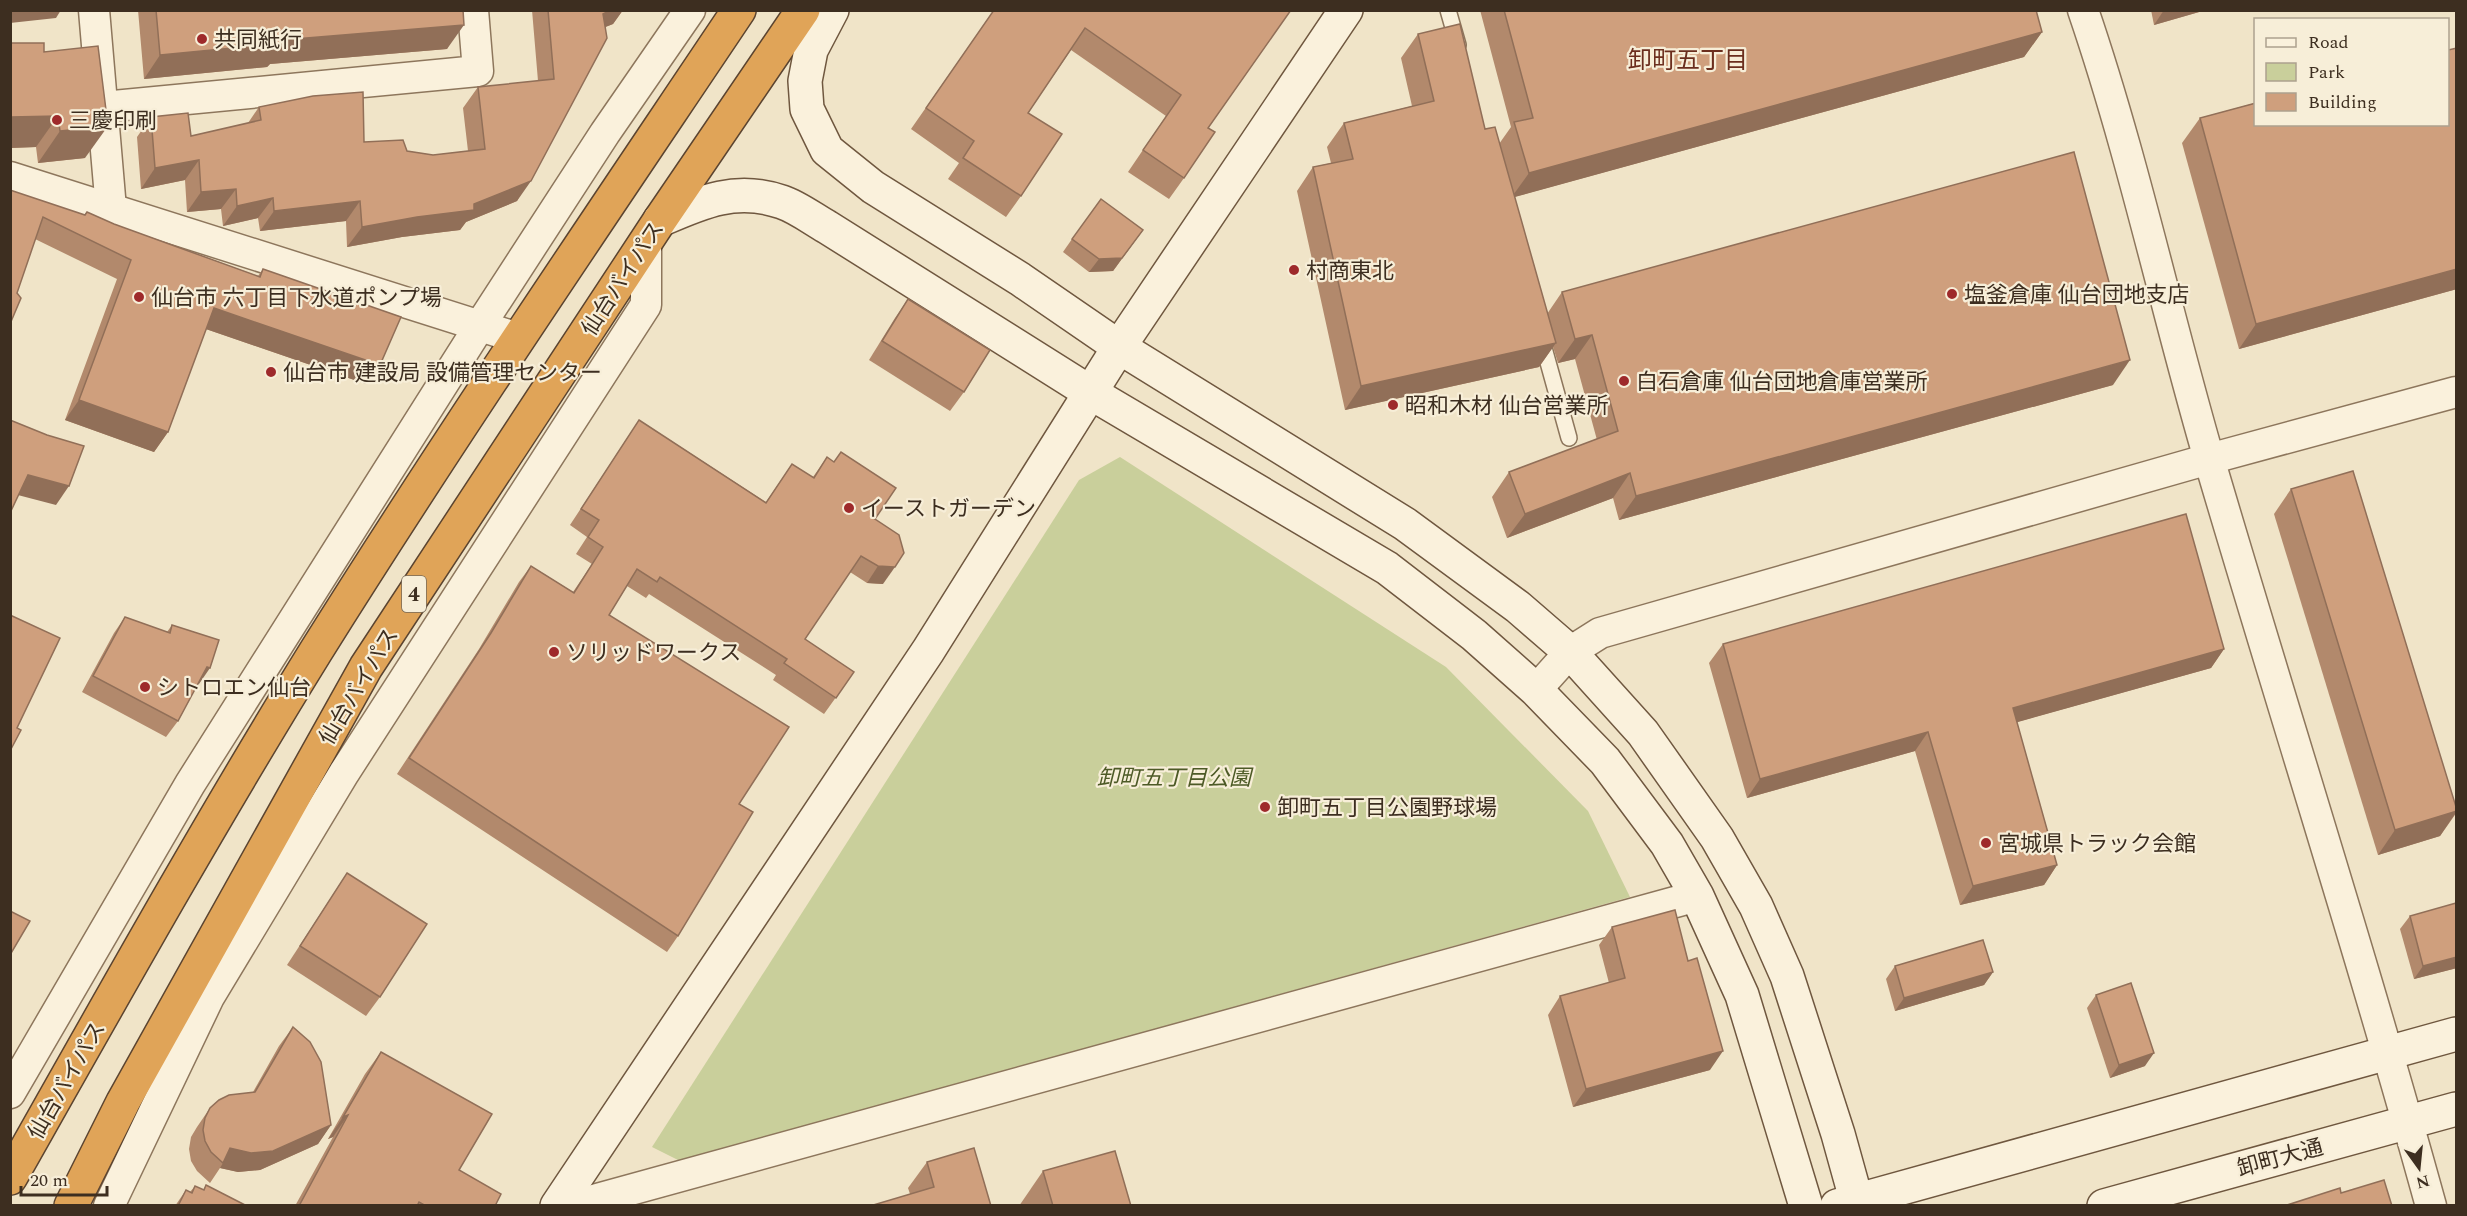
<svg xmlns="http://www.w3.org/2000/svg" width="2467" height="1216" font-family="Spectral,'Noto Sans JP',serif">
	<rect width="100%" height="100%" fill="#f0e4c8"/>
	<path fill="#c9cf9b" d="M 1120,457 L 1446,667 L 1588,811 L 1630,897 L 680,1161 L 652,1147 L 1079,480 Z"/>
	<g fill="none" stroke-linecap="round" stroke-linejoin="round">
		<g stroke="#8d765c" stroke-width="18">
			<g id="lane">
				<path d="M 1448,10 L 1458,45"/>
				<path d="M 1541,337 L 1569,438"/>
			</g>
		</g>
		<g stroke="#8d765c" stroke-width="33">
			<g id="street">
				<path d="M 94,10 L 111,209"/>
				<path d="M 2083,10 C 2134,159 2166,312 2210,462 C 2283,710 2362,956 2431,1206"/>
				<path d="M 103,107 L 478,71 L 473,10"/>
				<path d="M 10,177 L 518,338"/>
				<path d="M 1536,690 L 1570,652 L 1600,633 L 2209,459 L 2456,392"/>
				<path d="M 10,1093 L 190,784 L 479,327 L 605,133 L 690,10"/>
				<path d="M 109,1206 L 209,997 L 344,773 L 646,305 L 646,241"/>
				<path d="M 572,1206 L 1697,896"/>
			</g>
		</g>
		<g stroke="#6f573f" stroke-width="36">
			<g id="secondary">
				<path d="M 832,10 L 811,50 L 805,81 L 807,109 L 827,150 L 873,187 L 1020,279 L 1119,347 L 1405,524 L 1518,607 L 1570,652 L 1643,733 L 1717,838 L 1756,906 L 1787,976 L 1838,1134 L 1858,1206"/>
				<path d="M 660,220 C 701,202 736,186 782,202 C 797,207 813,219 827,227 L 1091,393 L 1387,568 L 1474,635 L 1536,690 L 1605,761 L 1667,844 L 1697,896 L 1742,995 L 1806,1206"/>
				<path d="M 557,1206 L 928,651 L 1119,347 L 1346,10"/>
				<path d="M 1837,1206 L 2456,1034"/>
				<path d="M 2104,1206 L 2456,1109"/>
			</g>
		</g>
		<g stroke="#5b4430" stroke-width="36">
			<g id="highway">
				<path d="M 10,1178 C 110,1001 209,824 316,651 C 452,434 596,223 739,10"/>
				<path d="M 71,1206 L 123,1102 L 366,667 L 660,220 L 803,10"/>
			</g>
		</g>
		<use href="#lane" stroke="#faf1dc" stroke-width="15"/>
		<use href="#street" stroke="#faf1dc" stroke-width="30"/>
		<use href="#secondary" stroke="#faf1dc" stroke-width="33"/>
		<use href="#highway" stroke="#e0a458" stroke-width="33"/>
	</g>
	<g fill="#b2896c">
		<path d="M 138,10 L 463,10 L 447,49 L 270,64 L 267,67 L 144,79 Z"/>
		<path d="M 532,10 L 623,10 L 613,24 L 605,27 L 517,201 L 466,222 L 460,230 L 402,237 L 347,247 L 346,221 L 260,231 L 258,218 L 223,226 L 221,209 L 187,212 L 185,180 L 141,189 L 137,137 L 151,117 L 191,136 L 248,123 L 259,107 L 364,142 L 407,151 L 433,155 L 468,151 L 463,108 L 478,87 L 538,81 Z"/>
		<path d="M 994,10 L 1291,10 L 1208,128 L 1184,178 L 1169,199 L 1128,172 L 1166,116 L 1071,50 L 1028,113 L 1021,196 L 1006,217 L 948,179 L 959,163 L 911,129 Z"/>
		<path d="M 1480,10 L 2036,10 L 2042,32 L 2024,57 L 1514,197 L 1547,314 L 1562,292 L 2113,385 L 1619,520 L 1613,498 L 1507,538 L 1492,497 L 1509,472 L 1597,440 L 1575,359 L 1558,363 L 1553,347 L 1539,367 L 1345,410 L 1297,191 L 1313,167 L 1331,163 L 1327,147 L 1344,123 L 1412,106 L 1401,58 L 1418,34 L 1485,129 L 1499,144 L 1511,127 Z"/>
		<path d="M 2151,10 L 2206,10 L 2154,25 Z"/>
		<path d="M 10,43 L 44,52 L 85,158 L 38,163 L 36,147 L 10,148 Z"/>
		<path d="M 2457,48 L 2457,289 L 2239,349 L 2182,143 L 2200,118 Z"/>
		<path d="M 10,190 L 84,215 L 87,212 L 114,224 L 258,276 L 263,269 L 366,384 L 206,329 L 168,432 L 154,452 L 65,420 L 117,279 L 35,239 L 17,293 Z"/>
		<path d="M 1143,230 L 1113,271 L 1089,272 L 1063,252 L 1072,239 Z"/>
		<path d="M 908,299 L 964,392 L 950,411 L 869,360 L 895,318 Z"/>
		<path d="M 639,420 L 766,502 L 792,464 L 813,477 L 827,457 L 875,519 L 883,584 L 867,583 L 850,572 L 805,639 L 854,672 L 824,714 L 773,680 L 776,675 L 649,594 L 646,598 L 627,586 L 609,615 L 739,804 L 678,936 L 667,952 L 397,774 L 479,649 L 519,582 L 531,566 L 573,592 L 592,564 L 576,554 L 587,537 L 570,525 Z"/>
		<path d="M 2291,489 L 2457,810 L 2457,812 L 2440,836 L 2378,855 L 2274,514 Z"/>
		<path d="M 125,617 L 167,632 L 172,625 L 199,684 L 198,684 L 178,721 L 166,737 L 82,692 L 114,633 Z"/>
		<path d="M 1723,644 L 2224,649 L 2211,668 L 2017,722 L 2057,865 L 2044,885 L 1960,905 L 1915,751 L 1747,798 L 1709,663 Z"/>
		<path d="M 347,873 L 380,997 L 366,1016 L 287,965 Z"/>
		<path d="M 2410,916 L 2457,968 L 2414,979 L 2400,929 Z"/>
		<path d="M 1612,927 L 1710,1070 L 1573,1107 L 1548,1015 L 1560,996 L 1609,983 L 1599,945 Z"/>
		<path d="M 1895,966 L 1993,972 L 1984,985 L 1895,1011 L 1886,979 Z"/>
		<path d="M 2096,995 L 2145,1066 L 2110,1078 L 2087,1008 Z"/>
		<path d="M 293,1027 L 331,1125 L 318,1144 L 260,1170 L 238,1172 L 220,1168 L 210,1183 L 197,1171 L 191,1161 L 189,1149 L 191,1137 L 197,1127 L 210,1108 L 253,1092 L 279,1046 Z"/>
		<path d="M 381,1052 L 459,1170 L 495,1206 L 295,1206 L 333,1137 L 328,1139 L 365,1074 Z"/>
		<path d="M 927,1162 L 991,1206 L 910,1194 L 908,1188 Z"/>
		<path d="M 1043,1171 L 1131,1206 L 1019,1206 Z"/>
		<path d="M 206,1185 L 247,1206 L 175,1206 L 186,1190 L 190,1192 L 195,1186 L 203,1190 Z"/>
	</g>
	<g fill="#916f58">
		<path d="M 10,10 L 61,10 L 56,18 L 10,23 Z"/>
		<path d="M 611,10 L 623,10 L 613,24 L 588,34 L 603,14 Z"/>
		<path d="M 2164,10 L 2206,10 L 2154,25 Z"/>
		<path d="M 464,25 L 447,49 L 270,64 L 267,67 L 144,79 L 160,55 L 283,40 Z"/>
		<path d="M 2042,32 L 2024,57 L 1511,198 L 1529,173 Z"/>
		<path d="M 58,116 L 36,147 L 10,148 L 10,117 Z"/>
		<path d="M 108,126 L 85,158 L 38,163 L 60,131 Z"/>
		<path d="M 199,160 L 185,180 L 141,189 L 155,168 Z"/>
		<path d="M 531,181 L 517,201 L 466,222 L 460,230 L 402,237 L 347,247 L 362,227 L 417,217 L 474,204 Z"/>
		<path d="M 236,189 L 221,209 L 187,212 L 201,192 Z"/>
		<path d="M 273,198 L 258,218 L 223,226 L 237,206 Z"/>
		<path d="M 360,201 L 346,221 L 260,231 L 274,211 Z"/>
		<path d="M 1143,230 L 1113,271 L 1089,272 L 1099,259 Z"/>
		<path d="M 2457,269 L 2457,289 L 2239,349 L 2256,324 Z"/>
		<path d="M 214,308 L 380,365 L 366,384 L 200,327 Z"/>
		<path d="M 1592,335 L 1575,359 L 1558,363 L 1575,339 Z"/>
		<path d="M 1556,343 L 1539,367 L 1345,410 L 1361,386 Z"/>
		<path d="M 2130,360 L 2113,385 L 1619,520 L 1636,496 Z"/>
		<path d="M 79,400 L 168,432 L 154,452 L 65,420 Z"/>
		<path d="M 1630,473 L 1613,498 L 1507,538 L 1525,514 Z"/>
		<path d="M 28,475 L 69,486 L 56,505 L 14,494 Z"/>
		<path d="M 878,566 L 895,567 L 883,584 L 867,583 Z"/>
		<path d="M 2224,649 L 2211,668 L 2000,727 L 2013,708 Z"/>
		<path d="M 207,667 L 210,668 L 199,684 L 196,683 Z"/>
		<path d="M 1928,732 L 1915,751 L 1747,798 L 1760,779 Z"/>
		<path d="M 2457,811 L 2440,836 L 2378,855 L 2395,830 Z"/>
		<path d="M 2057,865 L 2044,885 L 1960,905 L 1973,886 Z"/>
		<path d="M 2457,957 L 2457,968 L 2414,979 L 2423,966 Z"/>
		<path d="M 1993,972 L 1984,985 L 1895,1011 L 1904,998 Z"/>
		<path d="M 1723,1051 L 1710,1070 L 1573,1107 L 1586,1089 Z"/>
		<path d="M 2154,1053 L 2145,1066 L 2110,1078 L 2119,1065 Z"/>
		<path d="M 348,1115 L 333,1137 L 328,1139 L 343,1117 Z"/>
		<path d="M 331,1125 L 318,1144 L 260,1170 L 238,1172 L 220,1168 L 223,1163 L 230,1148 Z"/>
	</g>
	<g fill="#cf9f7d" stroke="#916f58" stroke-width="1.5">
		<path d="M 156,10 L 463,10 L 464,25 L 283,40 L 284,43 L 160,55 Z"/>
		<path d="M 548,10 L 611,10 L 603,14 L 607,38 L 531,181 L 474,204 L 474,210 L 417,217 L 362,227 L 360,201 L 274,211 L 273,198 L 237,206 L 236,189 L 201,192 L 199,160 L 155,168 L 151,117 L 188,113 L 191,136 L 261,120 L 259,107 L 313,96 L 363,92 L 364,142 L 403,140 L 407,151 L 433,155 L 485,149 L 478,87 L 554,79 Z"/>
		<path d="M 994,10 L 1291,10 L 1208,128 L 1215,132 L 1184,178 L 1143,150 L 1181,95 L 1085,28 L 1028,113 L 1062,134 L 1021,196 L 963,158 L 974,141 L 926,108 Z"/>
		<path d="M 1504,10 L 2036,10 L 2042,32 L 1529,173 L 1514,122 L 1533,118 Z"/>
		<path d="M 1460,24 L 1485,129 L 1495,127 L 1556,343 L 1361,386 L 1313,167 L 1353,159 L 1344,123 L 1434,101 L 1418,34 Z"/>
		<path d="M 10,43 L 44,43 L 44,52 L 98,46 L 108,126 L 60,131 L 58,116 L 10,117 Z"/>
		<path d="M 2457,48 L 2457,269 L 2256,324 L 2200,118 L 2256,103 L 2256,124 L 2448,124 L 2448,50 Z"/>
		<path d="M 2074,152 L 2130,360 L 1636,496 L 1630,473 L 1525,514 L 1509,472 L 1618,431 L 1592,335 L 1575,339 L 1562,292 Z"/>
		<path d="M 10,190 L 85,215 L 87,212 L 114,224 L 260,277 L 263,269 L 401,317 L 380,365 L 214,308 L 168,432 L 79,400 L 131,260 L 43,217 L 17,293 L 21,298 L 10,324 Z"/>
		<path d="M 1101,199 L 1143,230 L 1122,258 L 1099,259 L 1072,239 Z"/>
		<path d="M 908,299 L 990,350 L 964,392 L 882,341 Z"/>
		<path d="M 10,420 L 47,435 L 84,446 L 69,486 L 28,475 L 10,513 Z"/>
		<path d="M 639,420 L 766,503 L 792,464 L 814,478 L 827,457 L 834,462 L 841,452 L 896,488 L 875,519 L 899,535 L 904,553 L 895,567 L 878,566 L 861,556 L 805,639 L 854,672 L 836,698 L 784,663 L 787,659 L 660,577 L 657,582 L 637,569 L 609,615 L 789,727 L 739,804 L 753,812 L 678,936 L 409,758 L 491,633 L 531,566 L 574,593 L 603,547 L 588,537 L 599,520 L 581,509 Z"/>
		<path d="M 2353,471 L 2457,810 L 2457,811 L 2395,830 L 2291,489 Z"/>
		<path d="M 2186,514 L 2224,649 L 2013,708 L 2057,865 L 1973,886 L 1928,732 L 1760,779 L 1723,644 Z"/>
		<path d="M 10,615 L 60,638 L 17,728 L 21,730 L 10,751 Z"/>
		<path d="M 125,617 L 170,633 L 172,625 L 219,640 L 210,668 L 207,667 L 178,721 L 93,676 Z"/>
		<path d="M 347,873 L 427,924 L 380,997 L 300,946 Z"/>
		<path d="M 2456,903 L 2457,957 L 2423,966 L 2410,916 Z"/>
		<path d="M 1675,910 L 1688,961 L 1697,958 L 1723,1051 L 1586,1089 L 1560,996 L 1625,978 L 1612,927 Z"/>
		<path d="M 10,911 L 30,921 L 10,955 Z"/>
		<path d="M 1983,940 L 1993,972 L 1904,998 L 1895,966 Z"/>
		<path d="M 2131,983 L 2154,1053 L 2119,1065 L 2096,995 Z"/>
		<path d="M 293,1027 L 310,1042 L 321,1062 L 331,1125 L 273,1151 L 251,1153 L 230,1148 L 223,1163 L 211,1152 L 205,1141 L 203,1130 L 205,1118 L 210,1108 L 219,1100 L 229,1095 L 255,1092 Z"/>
		<path d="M 381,1052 L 492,1114 L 459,1170 L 501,1194 L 495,1206 L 426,1206 L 419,1202 L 417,1206 L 299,1206 L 348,1115 L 343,1117 Z"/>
		<path d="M 974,1148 L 991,1206 L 870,1206 L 934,1187 L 927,1162 Z"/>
		<path d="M 1115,1151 L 1131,1206 L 1053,1206 L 1043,1171 Z"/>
		<path d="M 2384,1180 L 2392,1206 L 2284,1206 L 2340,1188 L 2341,1193 Z"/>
		<path d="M 206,1185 L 247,1206 L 178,1206 L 186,1190 L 192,1193 L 195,1186 L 204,1190 Z"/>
	</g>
	<g fill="#9e2a2b" stroke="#f7eed8" stroke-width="2">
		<circle cx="202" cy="39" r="6"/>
		<circle cx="57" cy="120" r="6"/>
		<circle cx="1294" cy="270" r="6"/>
		<circle cx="1952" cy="294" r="6"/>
		<circle cx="139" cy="297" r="6"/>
		<circle cx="271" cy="372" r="6"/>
		<circle cx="1624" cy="381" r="6"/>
		<circle cx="1393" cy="405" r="6"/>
		<circle cx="849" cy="508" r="6"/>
		<circle cx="554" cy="652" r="6"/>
		<circle cx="145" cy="687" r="6"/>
		<circle cx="1265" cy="807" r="6"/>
		<circle cx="1986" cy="843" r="6"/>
	</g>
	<g text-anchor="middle" stroke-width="4.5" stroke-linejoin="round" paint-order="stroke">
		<rect fill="#f7eed8" stroke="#756857" stroke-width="1.5" x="402" y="576" width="24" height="36" rx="4.5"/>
		<g font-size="21" font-weight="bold" fill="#3d2e20">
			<text x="414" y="601">4</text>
		</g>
		<g font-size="22" fill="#3d2e20" stroke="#f7eed8" text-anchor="start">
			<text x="214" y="47">共同紙行</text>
			<text x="69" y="128">三慶印刷</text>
			<text x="1306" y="278">村商東北</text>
			<text x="1964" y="302">塩釜倉庫 仙台団地支店</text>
			<text x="151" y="305">仙台市 六丁目下水道ポンプ場</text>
			<text x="283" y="380">仙台市 建設局 設備管理センター</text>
			<text x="1636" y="389">白石倉庫 仙台団地倉庫営業所</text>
			<text x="1405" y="413">昭和木材 仙台営業所</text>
			<text x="861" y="516">イーストガーデン</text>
			<text x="566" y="660">ソリッドワークス</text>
			<text x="157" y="695">シトロエン仙台</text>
			<text x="1277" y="815">卸町五丁目公園野球場</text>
			<text x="1998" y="851">宮城県トラック会館</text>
		</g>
		<g font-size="22" fill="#3d2e20" stroke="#f7eed8">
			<text transform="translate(622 278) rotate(-57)" y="8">仙台バイパス</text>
			<text transform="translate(358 686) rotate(-59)" y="8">仙台バイパス</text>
			<text transform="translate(66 1080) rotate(-60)" y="8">仙台バイパス</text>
			<text transform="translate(2280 1157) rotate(-15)" y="8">卸町大通</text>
		</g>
		<g font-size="22" font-style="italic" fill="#4d5a26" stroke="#f7eed8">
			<text x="1174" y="785">卸町五丁目公園</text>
		</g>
		<g font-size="24" fill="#6b2e1e" stroke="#f7eed8">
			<text x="1688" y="68">卸町五丁目</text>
		</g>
	</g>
	<rect width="2467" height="1216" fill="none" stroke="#3d2e20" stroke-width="24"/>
	<rect x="2254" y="18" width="195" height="108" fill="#f7eed8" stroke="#ada18e" stroke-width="1.5"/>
	<rect x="2266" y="38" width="30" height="9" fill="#faf1dc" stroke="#ada18e" stroke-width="1.5"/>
	<text x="2308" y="48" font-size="18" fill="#3d2e20">Road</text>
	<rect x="2266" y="63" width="30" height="18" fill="#c9cf9b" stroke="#ada18e" stroke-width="1.5"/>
	<text x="2308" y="78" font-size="18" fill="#3d2e20">Park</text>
	<rect x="2266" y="93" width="30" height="18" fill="#cf9f7d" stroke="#ada18e" stroke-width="1.5"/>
	<text x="2308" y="108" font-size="18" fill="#3d2e20">Building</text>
	<g transform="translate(2419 1168) rotate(165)" stroke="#f7eed8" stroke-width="4.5" paint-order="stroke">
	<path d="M0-4.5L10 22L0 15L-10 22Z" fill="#3d2e20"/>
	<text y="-9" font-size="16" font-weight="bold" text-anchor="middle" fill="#3d2e20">N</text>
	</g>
	<path d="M21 1186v9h86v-9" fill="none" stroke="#3d2e20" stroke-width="3"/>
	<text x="30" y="1186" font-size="18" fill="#3d2e20" stroke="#f7eed8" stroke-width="4.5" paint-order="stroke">20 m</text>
</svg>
